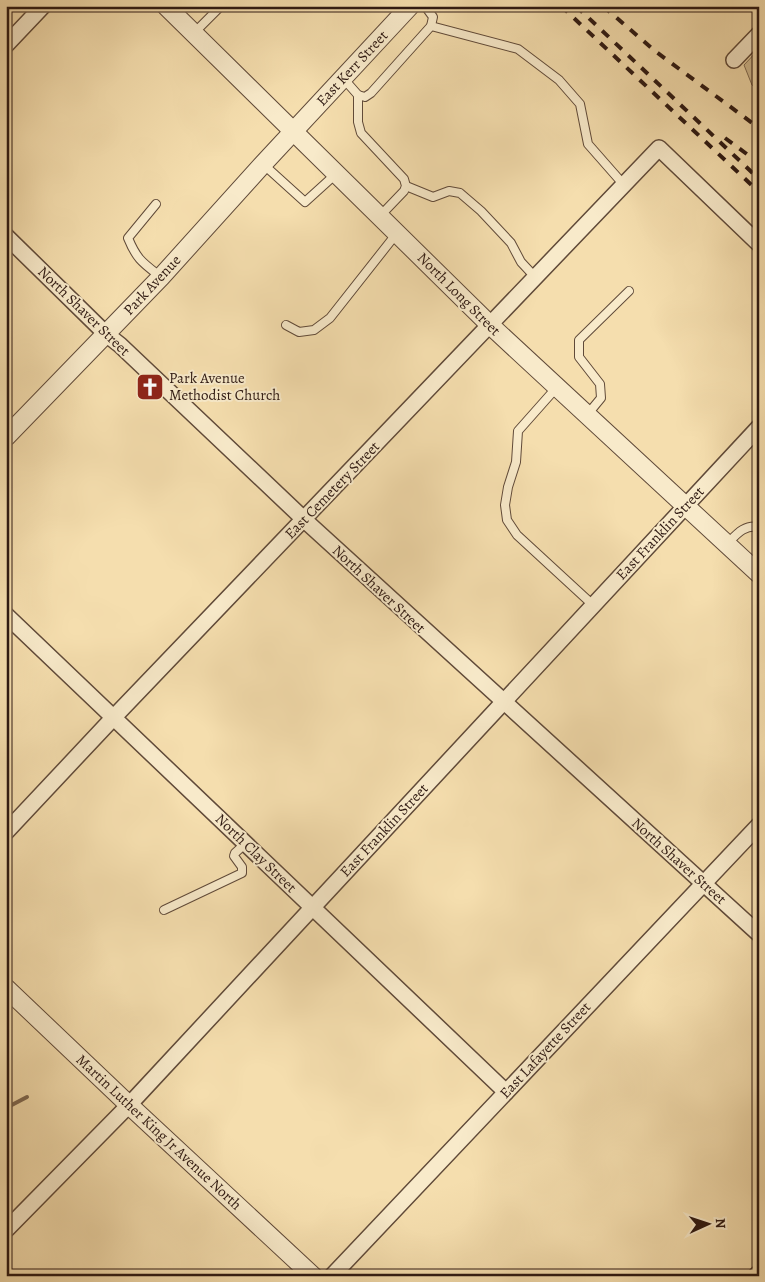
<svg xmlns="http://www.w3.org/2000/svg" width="765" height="1282" font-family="Alegreya,serif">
	<rect width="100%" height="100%" fill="#f5deae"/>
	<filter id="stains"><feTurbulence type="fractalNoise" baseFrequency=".004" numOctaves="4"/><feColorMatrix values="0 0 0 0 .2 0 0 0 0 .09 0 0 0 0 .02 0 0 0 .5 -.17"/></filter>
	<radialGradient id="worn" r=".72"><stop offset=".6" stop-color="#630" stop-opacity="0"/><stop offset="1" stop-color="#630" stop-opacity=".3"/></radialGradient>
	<path fill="#d3bd93" stroke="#806b52" d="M 759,49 L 759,91 L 752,85 L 744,65 Z"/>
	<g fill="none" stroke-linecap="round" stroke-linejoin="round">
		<path stroke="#7d6750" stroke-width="4" d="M 6,1108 L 27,1097"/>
		<g stroke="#604a39" stroke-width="10">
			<g id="service">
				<path d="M 431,26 L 518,49 L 559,80 L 580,104 L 588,144 L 624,185"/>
				<path d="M 194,33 L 221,6"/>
				<path d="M 343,78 L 358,95 L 365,97 L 371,93 L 431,26 L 433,17 L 425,6"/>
				<path d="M 358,95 L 358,122 L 361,133 L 404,179 L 406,186 L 404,191 L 380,216"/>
				<path d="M 263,164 L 305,202 L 337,173"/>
				<path d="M 406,186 L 433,197 L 449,191 L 460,193 L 481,211 L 511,243 L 521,262 L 535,277"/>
				<path d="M 156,204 L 128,238 C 137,260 143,263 161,277"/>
				<path d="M 286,325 L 299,332 L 314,330 L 330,318 L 397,233"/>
				<path d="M 557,387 L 518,431 L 516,462 L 508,487 L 505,505 L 507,520 L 517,535 L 593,605"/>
				<path d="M 587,415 L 601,398 L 600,384 L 579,357 L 579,340 L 629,291"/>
				<path d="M 727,544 C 736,535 744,524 759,527"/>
				<path d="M 164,910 L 242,873 L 242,867 L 234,856 L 235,853 L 246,843"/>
			</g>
		</g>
		<g stroke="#604a39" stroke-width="18">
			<g id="minor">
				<path d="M 6,45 L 43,6"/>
				<path d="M 734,60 L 759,34"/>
				<path d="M 6,236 L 106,334 L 120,345 L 310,525 L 759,934"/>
				<path d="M 6,615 L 506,1092"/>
				<path d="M 6,832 L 114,717 L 659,148 L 759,244"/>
				<path d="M 6,1230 L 129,1105 L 759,427"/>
				<path d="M 332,1276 L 759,825"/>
			</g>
		</g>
		<g stroke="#604a39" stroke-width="20">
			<g id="tertiary">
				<path d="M 166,6 L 490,325 L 759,574"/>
				<path d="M 6,437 L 161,277 L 263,164 L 410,6"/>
				<path d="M 6,988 L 129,1105 L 313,1276"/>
				<path d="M 757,1276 L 759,1274"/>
			</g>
		</g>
		<use href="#service" stroke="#f8eaca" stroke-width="8"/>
		<use href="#minor" stroke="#f8eaca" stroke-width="15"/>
		<use href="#tertiary" stroke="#f8eaca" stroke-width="18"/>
		<g stroke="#2e1912" stroke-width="4" stroke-dasharray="9 9" stroke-linecap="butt">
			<path d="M 561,6 L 759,192"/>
			<path d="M 576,6 L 759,179"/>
			<path d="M 603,6 L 655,51 L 759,128"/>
			<path d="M 725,138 L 759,163"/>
		</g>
	</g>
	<defs>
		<g id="church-square" transform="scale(1.4375)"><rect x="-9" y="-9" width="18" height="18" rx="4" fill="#8f2418" stroke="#f8eaca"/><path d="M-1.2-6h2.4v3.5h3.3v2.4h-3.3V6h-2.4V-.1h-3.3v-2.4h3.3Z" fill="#fff"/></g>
	</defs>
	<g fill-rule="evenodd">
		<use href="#church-square" x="150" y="387"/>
	</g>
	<g text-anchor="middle" stroke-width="4" stroke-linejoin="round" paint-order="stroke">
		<g font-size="15" fill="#2e1912" stroke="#f8eaca">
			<text transform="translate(352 68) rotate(-47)" y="5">East Kerr Street</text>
			<text transform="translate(152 285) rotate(-47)" y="5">Park Avenue</text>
			<text transform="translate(459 294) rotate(45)" y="5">North Long Street</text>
			<text transform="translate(84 311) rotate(44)" y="5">North Shaver Street</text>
			<text transform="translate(332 490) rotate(-46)" y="5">East Cemetery Street</text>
			<text transform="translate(660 533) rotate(-47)" y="5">East Franklin Street</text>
			<text transform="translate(379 589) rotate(43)" y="5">North Shaver Street</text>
			<text transform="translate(384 830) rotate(-47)" y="5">East Franklin Street</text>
			<text transform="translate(256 853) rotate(44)" y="5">North Clay Street</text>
			<text transform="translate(679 861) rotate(42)" y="5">North Shaver Street</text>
			<text transform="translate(545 1050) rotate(-47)" y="5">East Lafayette Street</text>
			<text transform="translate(159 1132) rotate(43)" y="5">Martin Luther King Jr Avenue North</text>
		</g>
		<g font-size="15" fill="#2e1912" stroke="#f8eaca" text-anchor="start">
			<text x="169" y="383">Park Avenue<tspan x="169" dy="17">Methodist Church</tspan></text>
		</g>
	</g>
	<rect width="765" height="1282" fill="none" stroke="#f5deae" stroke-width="25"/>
	<rect x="8" y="8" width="750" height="1267" fill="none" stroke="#2e1912" stroke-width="2.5"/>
	<rect x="12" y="12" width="740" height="1257" fill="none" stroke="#2e1912"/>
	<g transform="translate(708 1224) rotate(87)" stroke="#f8eaca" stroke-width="4" paint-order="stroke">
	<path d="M0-4L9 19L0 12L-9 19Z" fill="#2e1912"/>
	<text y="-8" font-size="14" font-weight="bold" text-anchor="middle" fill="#2e1912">N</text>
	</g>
	<rect width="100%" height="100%" filter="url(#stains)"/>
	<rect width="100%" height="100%" fill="url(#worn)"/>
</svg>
